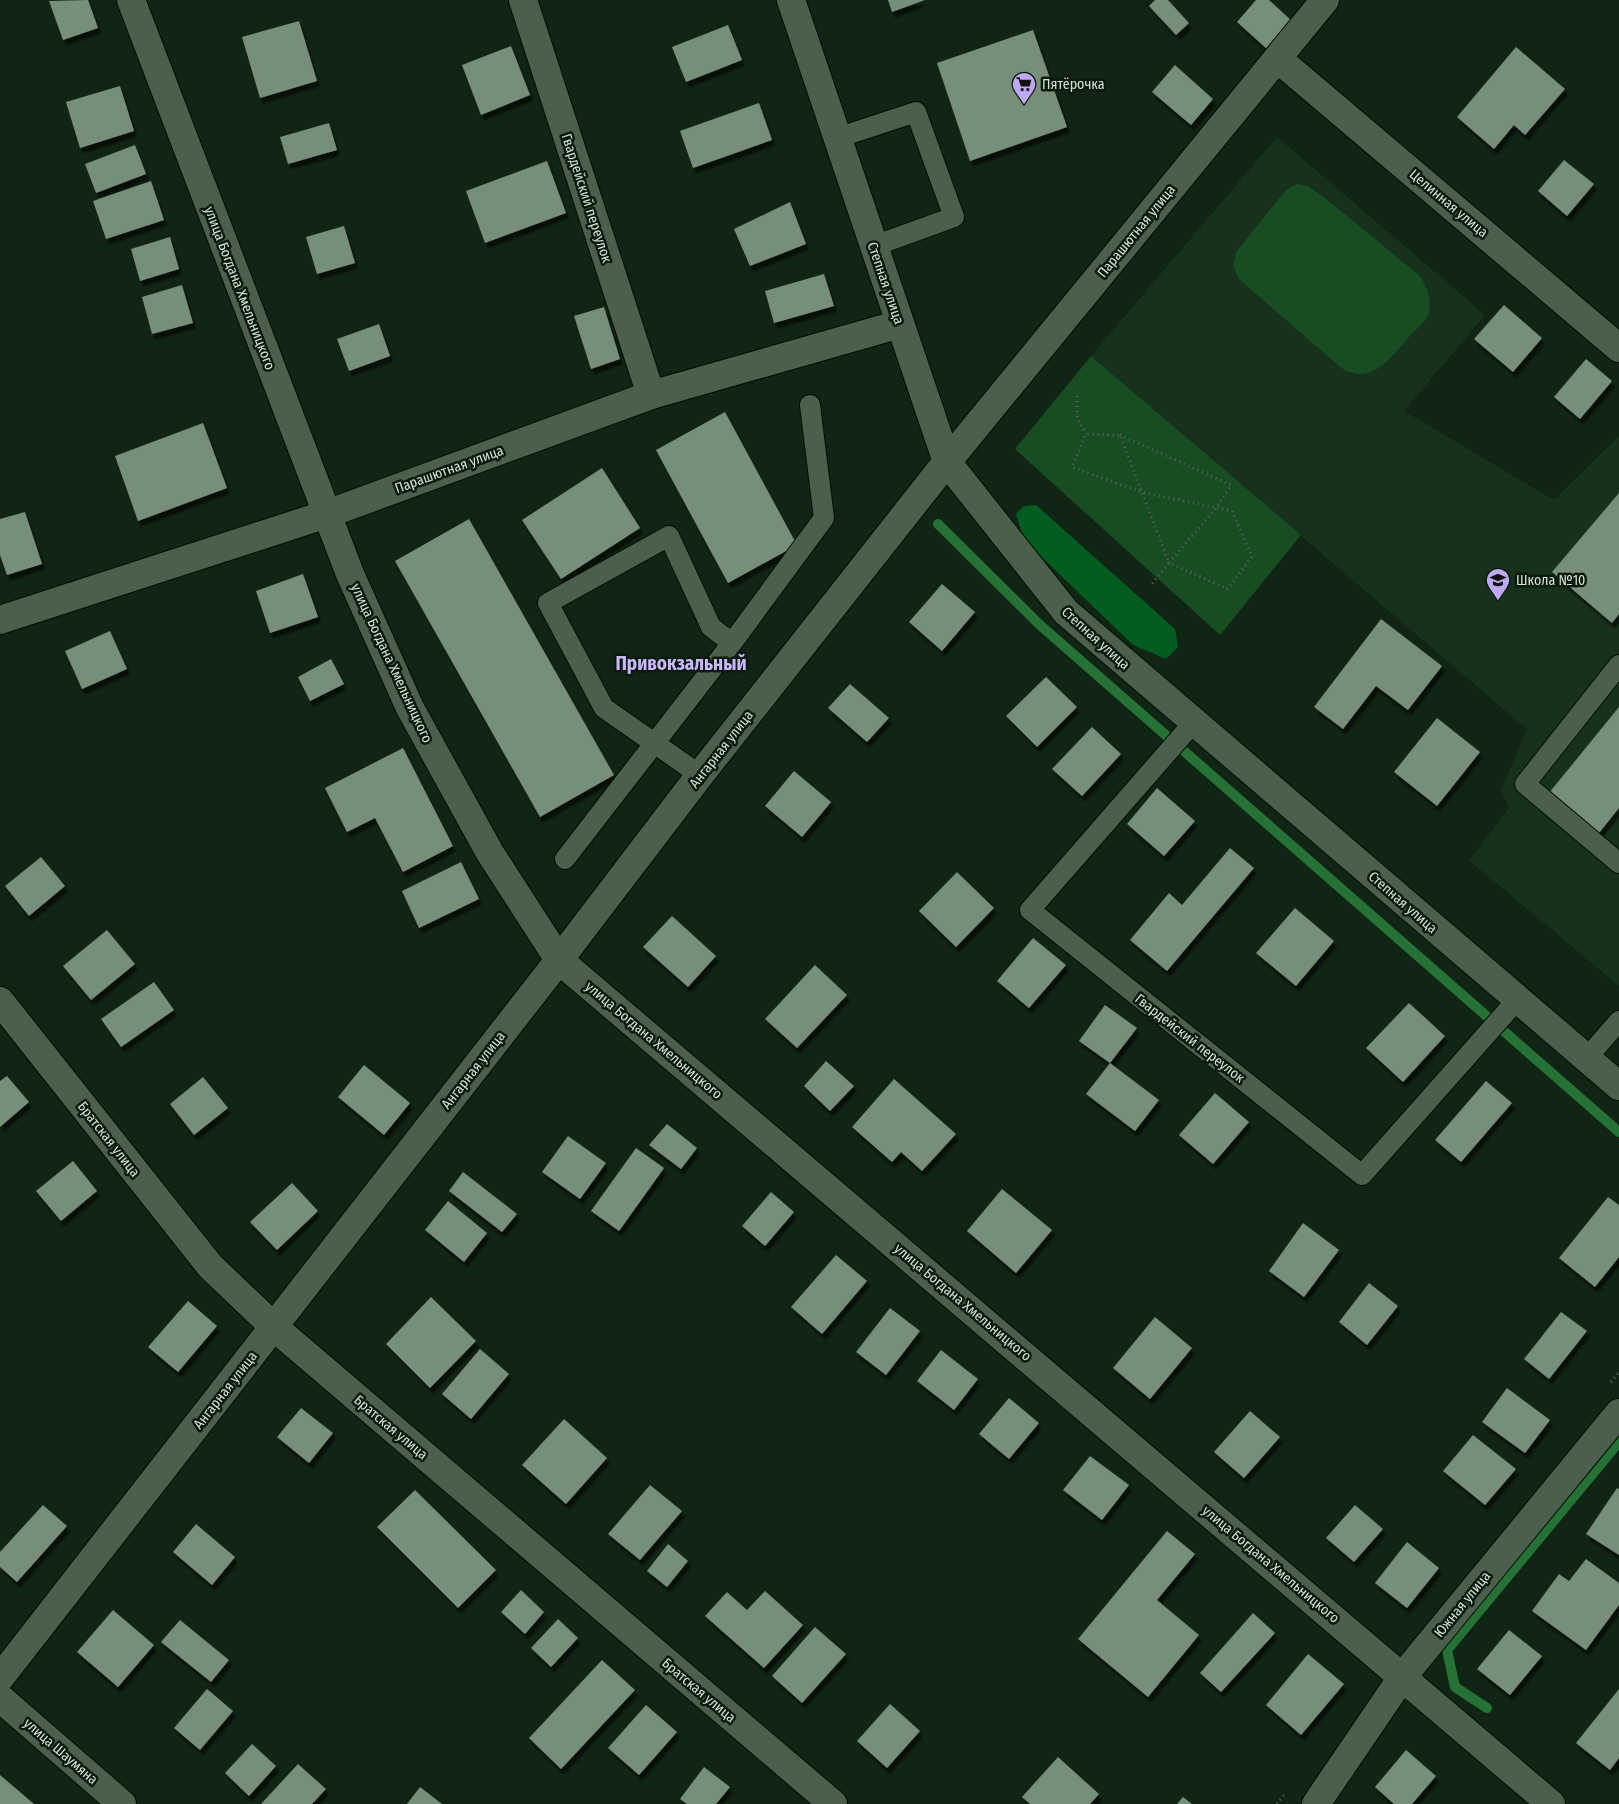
<svg xmlns="http://www.w3.org/2000/svg" width="1619" height="1804" font-family="'Fira Sans Condensed',sans-serif">
	<defs>
		<filter id="shadow"><feDropShadow dx="3" dy="5.5" stdDeviation="1" flood-color="#0009"/></filter>
	</defs>
	<rect width="100%" height="100%" fill="#112514"/>
	<path fill="#17311c" d="M 1277,137 L 1485,315 L 1404,411 L 1554,500 L 1619,436 L 1619,986 L 1469,860 L 1509,808 L 1501,790 L 1527,729 L 1091,356 Z"/>
	<g fill="#184c23">
		<path d="M 1296,184 L 1308,186 L 1325,198 L 1420,276 C 1427,288 1432,298 1429,313 C 1427,321 1415,330 1409,337 C 1391,357 1371,388 1340,367 L 1239,279 L 1233,266 L 1236,252 L 1286,190 Z"/>
		<path d="M 1091,356 L 1301,535 L 1220,635 L 1015,449 Z"/>
	</g>
	<path fill="#035c20" d="M 1036,505 L 1175,629 L 1178,647 L 1166,659 L 1133,645 L 1024,540 L 1016,514 L 1024,506 Z"/>
	<g fill="none" stroke-linecap="round" stroke-linejoin="round">
		<g stroke="#267236" stroke-width="10">
			<path d="M 938,524 L 1040,625 L 1619,1132"/>
			<path d="M 1487,1708 L 1455,1687 L 1447,1650 L 1619,1442"/>
		</g>
	</g>
	<g fill="#778f7a" filter="url(#shadow)">
		<path d="M 88,0 L 98,28 L 63,40 L 49,1 Z"/>
		<path d="M 888,0 L 925,0 L 892,12 Z"/>
		<path d="M 1155,0 L 1168,0 L 1189,23 L 1176,35 L 1149,6 Z"/>
		<path d="M 1256,0 L 1269,0 L 1292,21 L 1267,49 L 1237,22 Z"/>
		<path d="M 299,21 L 317,81 L 260,98 L 242,37 Z"/>
		<path d="M 728,25 L 742,60 L 686,82 L 672,47 Z"/>
		<path d="M 1033,30 L 1067,127 L 970,161 L 937,63 Z"/>
		<path d="M 511,46 L 530,95 L 481,115 L 462,65 Z"/>
		<path d="M 1516,47 L 1565,89 L 1525,135 L 1514,125 L 1494,149 L 1457,117 Z"/>
		<path d="M 1175,65 L 1213,99 L 1191,125 L 1152,92 Z"/>
		<path d="M 120,86 L 134,131 L 80,148 L 66,102 Z"/>
		<path d="M 759,103 L 772,140 L 693,168 L 680,131 Z"/>
		<path d="M 329,123 L 337,150 L 288,164 L 280,137 Z"/>
		<path d="M 135,145 L 146,174 L 96,193 L 85,164 Z"/>
		<path d="M 1564,160 L 1594,184 L 1567,216 L 1538,191 Z"/>
		<path d="M 547,161 L 566,213 L 485,243 L 466,191 Z"/>
		<path d="M 151,181 L 164,220 L 106,239 L 93,201 Z"/>
		<path d="M 790,202 L 806,244 L 750,266 L 734,229 Z"/>
		<path d="M 344,226 L 355,263 L 317,274 L 306,237 Z"/>
		<path d="M 170,237 L 179,269 L 140,281 L 131,249 Z"/>
		<path d="M 824,274 L 834,306 L 774,323 L 765,291 Z"/>
		<path d="M 182,285 L 193,323 L 152,334 L 142,297 Z"/>
		<path d="M 1504,305 L 1542,338 L 1513,372 L 1474,339 Z"/>
		<path d="M 604,307 L 620,359 L 591,369 L 574,316 Z"/>
		<path d="M 379,324 L 390,356 L 349,371 L 337,339 Z"/>
		<path d="M 1586,359 L 1612,381 L 1580,419 L 1554,397 Z"/>
		<path d="M 725,412 L 797,545 L 728,583 L 656,450 Z"/>
		<path d="M 203,423 L 227,488 L 138,521 L 115,456 Z"/>
		<path d="M 602,468 L 640,528 L 561,579 L 522,520 Z"/>
		<path d="M 1619,493 L 1619,614 L 1612,623 L 1552,572 Z"/>
		<path d="M 25,512 L 42,564 L 7,575 L 0,555 L 0,519 Z"/>
		<path d="M 469,519 L 614,775 L 540,817 L 395,561 Z"/>
		<path d="M 303,574 L 318,617 L 270,633 L 256,591 Z"/>
		<path d="M 942,584 L 975,612 L 942,651 L 909,622 Z"/>
		<path d="M 1381,619 L 1442,666 L 1408,710 L 1376,686 L 1343,729 L 1314,707 Z"/>
		<path d="M 110,631 L 127,669 L 82,689 L 65,651 Z"/>
		<path d="M 331,659 L 344,684 L 310,701 L 298,677 Z"/>
		<path d="M 1046,677 L 1077,707 L 1037,747 L 1006,716 Z"/>
		<path d="M 850,684 L 889,718 L 867,742 L 828,708 Z"/>
		<path d="M 1619,707 L 1619,808 L 1599,833 L 1549,793 Z"/>
		<path d="M 1437,718 L 1480,752 L 1437,806 L 1394,772 Z"/>
		<path d="M 1092,727 L 1121,754 L 1082,796 L 1052,769 Z"/>
		<path d="M 403,748 L 453,846 L 403,872 L 375,818 L 347,832 L 325,788 Z"/>
		<path d="M 794,771 L 831,802 L 802,837 L 765,806 Z"/>
		<path d="M 1157,788 L 1195,821 L 1164,856 L 1127,824 Z"/>
		<path d="M 1230,848 L 1254,868 L 1167,971 L 1130,940 L 1169,893 L 1182,905 Z"/>
		<path d="M 41,857 L 65,886 L 29,916 L 5,886 Z"/>
		<path d="M 461,862 L 479,899 L 419,928 L 402,891 Z"/>
		<path d="M 957,872 L 994,908 L 956,947 L 919,911 Z"/>
		<path d="M 1295,908 L 1334,941 L 1296,986 L 1256,953 Z"/>
		<path d="M 672,916 L 716,956 L 688,987 L 643,947 Z"/>
		<path d="M 107,930 L 135,964 L 91,1000 L 63,966 Z"/>
		<path d="M 1033,938 L 1066,965 L 1029,1008 L 997,981 Z"/>
		<path d="M 815,965 L 847,995 L 797,1048 L 765,1019 Z"/>
		<path d="M 154,982 L 174,1010 L 121,1047 L 101,1019 Z"/>
		<path d="M 1409,1003 L 1445,1036 L 1403,1082 L 1366,1048 Z"/>
		<path d="M 1105,1005 L 1137,1028 L 1110,1063 L 1079,1041 Z"/>
		<path d="M 826,1061 L 854,1086 L 830,1111 L 804,1086 Z"/>
		<path d="M 1110,1063 L 1159,1100 L 1135,1131 L 1086,1094 Z"/>
		<path d="M 364,1065 L 410,1103 L 384,1135 L 338,1097 Z"/>
		<path d="M 7,1076 L 29,1102 L 0,1127 L 0,1081 Z"/>
		<path d="M 203,1077 L 228,1108 L 194,1135 L 170,1104 Z"/>
		<path d="M 894,1079 L 956,1134 L 922,1171 L 901,1152 L 892,1162 L 852,1127 Z"/>
		<path d="M 1486,1081 L 1512,1103 L 1461,1162 L 1435,1140 Z"/>
		<path d="M 1215,1093 L 1249,1122 L 1213,1164 L 1179,1135 Z"/>
		<path d="M 667,1124 L 697,1148 L 681,1169 L 649,1145 Z"/>
		<path d="M 568,1136 L 606,1163 L 580,1199 L 542,1172 Z"/>
		<path d="M 636,1148 L 664,1168 L 619,1231 L 591,1211 Z"/>
		<path d="M 73,1161 L 97,1191 L 61,1221 L 36,1191 Z"/>
		<path d="M 463,1172 L 517,1214 L 502,1232 L 449,1191 Z"/>
		<path d="M 292,1183 L 318,1211 L 277,1250 L 250,1222 Z"/>
		<path d="M 1002,1189 L 1052,1230 L 1016,1273 L 967,1231 Z"/>
		<path d="M 771,1192 L 794,1212 L 765,1246 L 742,1226 Z"/>
		<path d="M 1608,1197 L 1619,1205 L 1619,1257 L 1595,1287 L 1559,1258 Z"/>
		<path d="M 448,1201 L 487,1233 L 464,1262 L 425,1230 Z"/>
		<path d="M 1303,1223 L 1339,1250 L 1304,1297 L 1269,1271 Z"/>
		<path d="M 836,1255 L 867,1281 L 822,1334 L 791,1307 Z"/>
		<path d="M 1369,1283 L 1398,1306 L 1367,1345 L 1339,1322 Z"/>
		<path d="M 431,1297 L 476,1341 L 430,1388 L 386,1344 Z"/>
		<path d="M 188,1301 L 217,1326 L 178,1372 L 148,1347 Z"/>
		<path d="M 890,1308 L 920,1331 L 886,1375 L 856,1352 Z"/>
		<path d="M 1561,1312 L 1587,1331 L 1549,1379 L 1524,1359 Z"/>
		<path d="M 1155,1317 L 1192,1348 L 1150,1399 L 1113,1368 Z"/>
		<path d="M 480,1349 L 509,1374 L 471,1419 L 442,1394 Z"/>
		<path d="M 941,1350 L 978,1379 L 954,1410 L 917,1381 Z"/>
		<path d="M 1507,1388 L 1550,1420 L 1525,1453 L 1482,1422 Z"/>
		<path d="M 1009,1398 L 1039,1423 L 1009,1459 L 979,1434 Z"/>
		<path d="M 301,1408 L 333,1433 L 309,1463 L 277,1437 Z"/>
		<path d="M 1250,1411 L 1280,1437 L 1244,1478 L 1214,1452 Z"/>
		<path d="M 564,1419 L 607,1458 L 566,1504 L 522,1465 Z"/>
		<path d="M 1473,1435 L 1516,1469 L 1485,1505 L 1443,1471 Z"/>
		<path d="M 1090,1456 L 1129,1485 L 1102,1520 L 1063,1490 Z"/>
		<path d="M 650,1485 L 682,1511 L 640,1560 L 608,1534 Z"/>
		<path d="M 1617,1488 L 1619,1489 L 1619,1555 L 1586,1534 Z"/>
		<path d="M 415,1490 L 496,1570 L 458,1608 L 377,1527 Z"/>
		<path d="M 43,1505 L 67,1526 L 17,1582 L 0,1567 L 0,1552 Z"/>
		<path d="M 1355,1505 L 1383,1529 L 1354,1562 L 1326,1538 Z"/>
		<path d="M 196,1524 L 235,1557 L 212,1585 L 173,1552 Z"/>
		<path d="M 1167,1531 L 1195,1554 L 1157,1600 L 1199,1635 L 1148,1697 L 1078,1639 Z"/>
		<path d="M 1407,1542 L 1439,1568 L 1407,1608 L 1375,1583 Z"/>
		<path d="M 668,1544 L 688,1561 L 667,1587 L 647,1571 Z"/>
		<path d="M 1586,1559 L 1619,1583 L 1619,1605 L 1586,1650 L 1532,1611 L 1559,1574 L 1569,1581 Z"/>
		<path d="M 521,1590 L 544,1612 L 525,1634 L 501,1612 Z"/>
		<path d="M 765,1591 L 803,1625 L 764,1668 L 705,1616 L 727,1592 L 747,1610 Z"/>
		<path d="M 113,1610 L 154,1645 L 118,1687 L 77,1652 Z"/>
		<path d="M 1253,1613 L 1275,1633 L 1221,1692 L 1200,1673 Z"/>
		<path d="M 558,1619 L 578,1638 L 551,1667 L 531,1648 Z"/>
		<path d="M 180,1620 L 229,1660 L 211,1682 L 161,1642 Z"/>
		<path d="M 815,1627 L 846,1654 L 802,1703 L 772,1676 Z"/>
		<path d="M 1509,1630 L 1542,1656 L 1510,1695 L 1477,1669 Z"/>
		<path d="M 1308,1654 L 1344,1684 L 1301,1735 L 1266,1705 Z"/>
		<path d="M 602,1660 L 635,1690 L 561,1769 L 529,1738 Z"/>
		<path d="M 207,1689 L 233,1711 L 200,1750 L 174,1728 Z"/>
		<path d="M 1619,1689 L 1619,1758 L 1610,1770 L 1576,1743 Z"/>
		<path d="M 890,1704 L 920,1731 L 887,1768 L 857,1741 Z"/>
		<path d="M 646,1705 L 677,1732 L 639,1775 L 608,1748 Z"/>
		<path d="M 252,1744 L 276,1766 L 249,1796 L 225,1773 Z"/>
		<path d="M 1406,1750 L 1436,1776 L 1412,1804 L 1394,1804 L 1375,1787 Z"/>
		<path d="M 1058,1757 L 1099,1794 L 1090,1804 L 1030,1804 L 1022,1797 Z"/>
		<path d="M 298,1764 L 326,1789 L 312,1804 L 261,1804 Z"/>
		<path d="M 704,1767 L 730,1787 L 716,1804 L 687,1804 L 680,1799 Z"/>
		<path d="M 0,1775 L 34,1804 L 0,1804 Z"/>
		<path d="M 420,1787 L 442,1804 L 407,1804 Z"/>
		<path d="M 1183,1797 L 1192,1804 L 1177,1804 Z"/>
	</g>
	<g fill="none" stroke-linecap="round" stroke-linejoin="round">
		<g stroke="#000e02" stroke-width="22">
			<g id="service">
				<path d="M 837,138 L 916,112 L 954,217 L 874,246"/>
				<path d="M 1619,665 L 1525,784 L 1619,863"/>
				<path d="M 1194,722 L 1030,910 L 1362,1175 L 1517,1000"/>
				<path d="M 700,775 L 604,708 L 548,603 L 669,536 L 711,627 L 732,643 L 824,518 L 810,405"/>
				<path d="M 565,859 L 732,643"/>
				<path d="M 1586,1059 L 1619,1021"/>
			</g>
		</g>
		<g stroke="#000e02" stroke-width="30">
			<g id="minor">
				<path d="M 131,0 L 350,574 L 410,708 L 490,853 L 559,960 L 1551,1804"/>
				<path d="M 523,0 L 651,395"/>
				<path d="M 1278,59 L 1619,348"/>
				<path d="M 0,620 L 327,514 L 651,395 L 900,324"/>
				<path d="M 0,1001 L 210,1266 L 274,1327 L 833,1804"/>
				<path d="M 0,1678 L 559,960 L 700,775 L 938,473 L 1325,0"/>
				<path d="M 0,1698 L 122,1804"/>
				<path d="M 1316,1804 L 1403,1676 L 1619,1413"/>
			</g>
		</g>
		<g stroke="#000e02" stroke-width="30">
			<path id="tertiary" d="M 791,0 L 947,462 L 1066,612 L 1619,1086"/>
		</g>
		<g stroke="#566758" stroke-width="3" stroke-dasharray="1 4" stroke-linecap="butt">
			<path d="M 1077,396 L 1077,418 L 1086,434"/>
			<path d="M 1120,435 L 1231,485 L 1216,508 L 1169,563 L 1228,589 L 1252,557 L 1232,511 L 1141,492 L 1072,467 L 1086,434 L 1120,435 L 1169,563 L 1151,585"/>
			<path d="M 1611,1382 L 1619,1372"/>
			<path d="M 1277,1804 L 1284,1795"/>
		</g>
		<use href="#service" stroke="#4a604c" stroke-width="20"/>
		<use href="#minor" stroke="#4a604c" stroke-width="28"/>
		<use href="#tertiary" stroke="#4a604c" stroke-width="28"/>
	</g>
	<defs>
		<g id="supermarket-pin" transform="scale(1.25)"><path d="M0 17L-7.5 6A9.5 9.5 0 1 1 7.5 6Z" fill="#bfa9f4" stroke="#081b0b"/><path d="M-6-5.5h2.5l.6 2H6L4.5 2H-2.5L-4.4-4H-6ZM-1.5 3.2a1.3 1.3 0 1 0 .1 0ZM3 3.2a1.3 1.3 0 1 0 .1 0Z" fill="#111"/></g>
		<g id="school-pin" transform="scale(1.25)"><path d="M0 17L-7.5 6A9.5 9.5 0 1 1 7.5 6Z" fill="#bfa9f4" stroke="#081b0b"/><path d="M0-5L7-2L0 1L-7-2ZM-4 1L0 2.5L4 1V4Q0 6-4 4Z" fill="#111"/></g>
	</defs>
	<g fill-rule="evenodd">
		<use href="#supermarket-pin" x="1024" y="84"/>
		<use href="#school-pin" x="1498" y="580"/>
	</g>
	<g text-anchor="middle" stroke-width="5" stroke-linejoin="round" paint-order="stroke">
		<g font-size="14" fill="#d5e2d6" stroke="#081b0b" text-anchor="start">
			<text x="1042" y="89">Пятёрочка</text>
			<text x="1516" y="585">Школа №10</text>
		</g>
		<g font-size="14" fill="#d5e2d6" stroke="#081b0b">
			<text transform="translate(587 198) rotate(72)" y="5">Гвардейский переулок</text>
			<text transform="translate(1449 203) rotate(40)" y="5">Целинная улица</text>
			<text transform="translate(1136 231) rotate(-51)" y="5">Парашютная улица</text>
			<text transform="translate(886 283) rotate(71)" y="5">Степная улица</text>
			<text transform="translate(240 288) rotate(69)" y="5">улица Богдана Хмельницкого</text>
			<text transform="translate(449 469) rotate(-20)" y="5">Парашютная улица</text>
			<text transform="translate(1096 638) rotate(42)" y="5">Степная улица</text>
			<text transform="translate(392 663) rotate(65)" y="5">улица Богдана Хмельницкого</text>
			<text transform="translate(721 749) rotate(-52)" y="5">Ангарная улица</text>
			<text transform="translate(1403 902) rotate(41)" y="5">Степная улица</text>
			<text transform="translate(1190 1038) rotate(38)" y="5">Гвардейский переулок</text>
			<text transform="translate(654 1040) rotate(40)" y="5">улица Богдана Хмельницкого</text>
			<text transform="translate(473 1070) rotate(-52)" y="5">Ангарная улица</text>
			<text transform="translate(109 1139) rotate(52)" y="5">Братская улица</text>
			<text transform="translate(963 1302) rotate(40)" y="5">улица Богдана Хмельницкого</text>
			<text transform="translate(225 1390) rotate(-52)" y="5">Ангарная улица</text>
			<text transform="translate(391 1427) rotate(40)" y="5">Братская улица</text>
			<text transform="translate(1271 1564) rotate(40)" y="5">улица Богдана Хмельницкого</text>
			<text transform="translate(1462 1604) rotate(-51)" y="5">Южная улица</text>
			<text transform="translate(699 1690) rotate(40)" y="5">Братская улица</text>
			<text transform="translate(61 1751) rotate(41)" y="5">улица Шаумяна</text>
		</g>
		<g font-size="19" font-weight="bold" fill="#cbb7fd" stroke="#081b0b">
			<text x="681" y="670">Привокзальный</text>
		</g>
	</g>
</svg>
